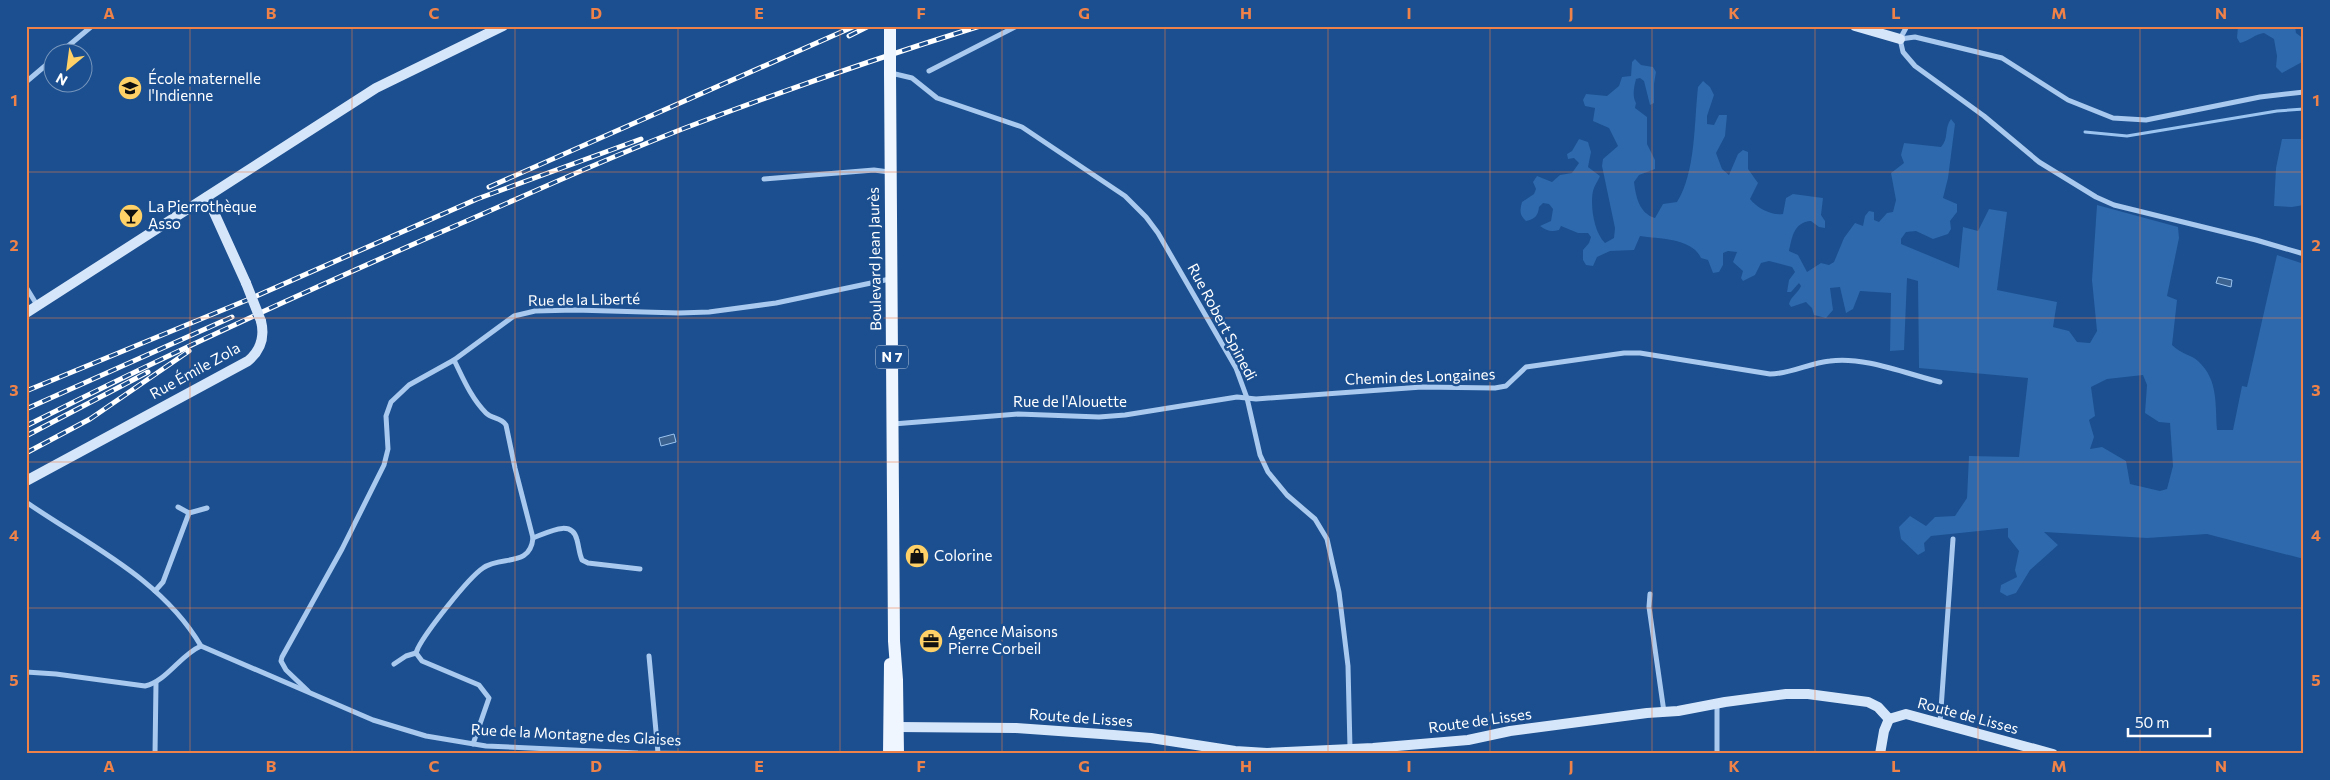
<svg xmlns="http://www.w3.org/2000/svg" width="2330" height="780" font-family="Commissioner,sans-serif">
	<rect width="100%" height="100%" fill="#1b4f8f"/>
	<g fill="#2e69ad" fill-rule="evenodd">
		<path d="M 2238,26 L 2295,26 L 2296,33 L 2304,39 L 2304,61 L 2282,73 L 2276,67 L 2277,56 L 2274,39 L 2264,33 C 2255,34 2249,41 2240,43 L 2237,38 Z"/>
		<path d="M 1635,59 L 1641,65 L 1653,67 L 1656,72 L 1654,84 L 1654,103 L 1650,105 L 1644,81 L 1640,78 L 1636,79 C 1634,87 1632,96 1636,103 L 1635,108 L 1647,117 L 1647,144 L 1655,160 L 1655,169 L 1639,175 L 1634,182 C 1636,197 1639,213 1655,218 L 1663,204 L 1677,202 C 1696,172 1694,122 1698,87 L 1703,81 L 1710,87 L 1714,95 L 1707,116 L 1707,124 L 1714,125 L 1719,115 L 1727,115 L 1725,136 L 1716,153 L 1722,169 L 1729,175 L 1738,154 L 1743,150 L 1748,152 L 1748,169 L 1758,183 L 1750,199 C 1757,208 1772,216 1783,214 L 1786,198 L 1793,194 L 1823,198 L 1821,215 L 1825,221 L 1825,228 L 1819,227 L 1811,221 C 1794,222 1792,237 1789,251 L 1798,255 L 1807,272 L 1821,263 L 1829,265 L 1834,262 L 1844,238 L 1855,223 L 1863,226 L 1865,216 L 1869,211 L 1874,212 L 1874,220 L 1879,222 L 1887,213 L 1893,212 L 1896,200 L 1891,173 L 1904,163 L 1901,155 L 1904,143 L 1941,147 C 1949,139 1944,128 1951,119 L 1955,124 L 1948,178 L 1943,198 L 1957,204 L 1957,212 L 1950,221 L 1951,229 L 1948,234 L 1933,239 L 1916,231 L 1906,232 L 1901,239 L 1901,244 L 1959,268 L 1963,227 L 1978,231 L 1989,209 L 2007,212 L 1997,290 L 2057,302 L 2053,327 L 2069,331 L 2077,342 L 2090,343 L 2097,331 L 2092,280 L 2097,205 L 2178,227 L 2179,238 L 2167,296 L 2177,300 L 2172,345 C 2181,354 2192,355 2198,361 C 2219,380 2215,406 2217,430 L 2233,430 L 2242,386 L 2247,387 L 2277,255 L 2304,264 L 2304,559 L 2207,534 L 2147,538 L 2044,532 L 2058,545 L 2030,570 L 2016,593 L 2007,596 L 2000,592 L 2001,585 L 2017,577 L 2015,570 L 2019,551 L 2008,537 L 2008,528 L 1931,536 L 1924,543 L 1925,551 L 1918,555 L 1901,539 L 1899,527 L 1910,516 L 1926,526 L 1935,517 L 1955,516 L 1967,498 L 1969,456 L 2019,457 L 2028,378 L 1919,368 L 1918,281 L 1907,278 L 1904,350 L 1890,351 L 1891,293 L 1860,291 L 1853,309 L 1846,313 L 1840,287 L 1830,288 L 1833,310 L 1826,318 L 1814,315 L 1812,308 L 1806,302 L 1791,307 L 1789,304 C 1791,296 1798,293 1801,286 L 1799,283 L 1791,292 L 1787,292 L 1789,280 L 1795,272 L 1792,267 L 1769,261 L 1761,263 L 1755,275 L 1743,281 L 1741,278 L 1743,271 L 1733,262 L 1737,252 L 1728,251 L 1723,253 L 1723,265 L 1719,272 L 1713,273 L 1708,260 L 1701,258 C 1692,238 1659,239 1640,236 L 1634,250 L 1610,251 L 1597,257 L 1593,266 L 1586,265 L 1583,260 L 1583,250 L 1589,243 L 1591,237 L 1588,233 L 1578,233 L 1561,226 L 1559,230 C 1551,232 1547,231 1540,226 L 1551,221 L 1553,209 L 1549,204 L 1543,203 L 1539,207 C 1538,216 1535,219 1526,221 C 1519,215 1520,210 1522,202 L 1534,194 L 1536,189 L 1533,182 L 1537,176 L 1552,182 L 1560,175 L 1572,173 L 1579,163 L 1574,158 L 1568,159 L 1567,154 L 1572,151 L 1579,139 L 1588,142 L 1591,152 L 1588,167 L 1600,176 C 1598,181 1594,186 1593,191 C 1590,206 1594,232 1605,243 L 1614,238 L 1615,228 L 1602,166 L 1603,159 L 1618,146 L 1609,128 L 1593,121 L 1595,108 L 1585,106 L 1583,100 L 1586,94 L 1607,96 L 1619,86 L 1622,77 L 1631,76 L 1632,62 ZM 2143,375 L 2147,385 L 2145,413 L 2159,422 L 2170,423 L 2173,466 L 2167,489 L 2160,491 L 2130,484 L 2126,461 L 2102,447 L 2090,449 L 2094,437 L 2089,420 L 2095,416 L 2091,387 L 2107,379 Z"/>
		<path d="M 2282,139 L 2304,139 L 2304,205 L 2292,207 L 2274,206 L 2276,168 Z"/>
	</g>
	<g fill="#3c6290" stroke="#9cc4f0">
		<path d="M 2218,277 L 2232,280 L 2231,287 L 2216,283 Z"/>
		<path d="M 674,434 L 676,442 L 661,446 L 659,438 Z"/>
	</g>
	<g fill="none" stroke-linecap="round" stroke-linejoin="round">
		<path stroke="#9cc4f0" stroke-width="3" d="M 2085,132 L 2127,136 L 2277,111 L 2304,109"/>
		<g stroke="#a9c9ee" stroke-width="5">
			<path d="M 1900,39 L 1903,52 L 1915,66 L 1984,116 L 2039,162 L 2096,197 L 2114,205 L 2256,240 L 2304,254"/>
			<path d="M 1900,39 L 1915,37 L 2002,58 L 2068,100 L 2113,118 L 2146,120 L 2260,97 L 2304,92"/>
			<path d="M 1900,39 L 1907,26"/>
			<path d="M 61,52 L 92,26"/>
			<path d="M 929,71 L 1017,26"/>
			<path d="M 891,73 L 912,78 L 937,98 L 1022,127 L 1125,196 L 1146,217 L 1158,233 L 1236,368 L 1247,398 L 1260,455 L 1268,472 L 1287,495 L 1315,519 L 1327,539 L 1339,592 L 1348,666 L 1350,748"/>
			<path d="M 26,82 L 52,60"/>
			<path d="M 764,179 L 874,170 L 889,172"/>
			<path d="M 26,287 L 37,305"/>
			<path d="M 454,360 C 463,378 471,398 486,413 C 492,419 501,417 506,425 L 515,468 L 533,538 C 530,568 501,555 483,568 C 468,578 426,632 418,648 L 416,653 L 422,661 L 479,685 L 489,698 L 473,744"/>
			<path d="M 893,424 L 1018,414 L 1099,417 L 1125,415 L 1237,397 L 1256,399 L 1422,387 L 1495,388 L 1506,386 L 1526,367 L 1624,353 L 1640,353 L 1770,374 C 1791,374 1809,363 1830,361 C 1863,356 1907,374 1940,382"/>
			<path d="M 26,502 C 88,545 161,578 201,646 L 373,720 L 426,736 L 486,746 L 638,753 L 747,754"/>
			<path d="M 178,507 L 189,513"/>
			<path d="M 533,538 C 547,533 572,518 577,540 C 579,547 579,553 582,560 L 588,563 L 640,569"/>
			<path d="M 155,591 L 163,582 L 189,513 L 207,508"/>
			<path d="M 1650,594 L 1649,607 L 1664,712"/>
			<path d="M 649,656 L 658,753"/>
			<path d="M 394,664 L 406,656 L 416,653"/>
			<path d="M 26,672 L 56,674 L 145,686 C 167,681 180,655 201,646"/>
			<path d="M 308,691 L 286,670 L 281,661 L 282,657 L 342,549 L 384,465 L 388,449 L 386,416 L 391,402 L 409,385 L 454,360 L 514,316 L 535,311 L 575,310 L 679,313 L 709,312 L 776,303 L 890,279"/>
			<path d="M 1940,723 L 1953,539"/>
			<path d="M 155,754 L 156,683"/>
			<path d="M 1717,754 L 1717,703"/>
		</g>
		<g stroke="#d6e6fa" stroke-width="10">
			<path d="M 1855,26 L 1900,39"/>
			<path d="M 207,197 L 246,283"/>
			<path d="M 26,313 L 376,88 L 503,26"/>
			<path d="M 26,481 L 248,361 C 261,350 265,337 261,321"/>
			<path d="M 1889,719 L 1906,714 L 2053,754"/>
			<path d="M 898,727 L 1016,728 L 1101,734 L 1151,738 L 1235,751 L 1267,753 L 1373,748 L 1468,740 L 1510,731 L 1647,713 L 1678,711 L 1725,702 L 1786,694 L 1808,694 L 1868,702 L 1878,707 L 1889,719"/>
			<path d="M 1880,754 L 1884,731 L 1889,719"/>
		</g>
		<g stroke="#f0f6ff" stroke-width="12">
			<path d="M 890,73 L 894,641 L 897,680 L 898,754"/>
			<path d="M 889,754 L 890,664"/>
		</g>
		<g stroke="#fff" stroke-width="5">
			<g id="rail">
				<path d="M 849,36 L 869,26"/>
				<path d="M 489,187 L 855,26"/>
				<path d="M 26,391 L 247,300 L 477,199 L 641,139"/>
				<path d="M 26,409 L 232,317"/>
				<path d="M 26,426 C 167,354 310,289 455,226 C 531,193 607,158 685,128 C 782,91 880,57 980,26"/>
				<path d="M 26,436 L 148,372"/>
				<path d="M 26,453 L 90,419 L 189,351"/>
			</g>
		</g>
		<use href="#rail" stroke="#1b4f8f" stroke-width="3" stroke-dasharray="9" stroke-linecap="butt"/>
		<path stroke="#d6e6fa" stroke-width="10" d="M 246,283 L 261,321"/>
		<path stroke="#f0f6ff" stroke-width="12" d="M 890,26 L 890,73"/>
	</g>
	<path fill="none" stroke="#ee8249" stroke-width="1" stroke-opacity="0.55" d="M 190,26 L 190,754M 352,26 L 352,754M 515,26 L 515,754M 678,26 L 678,754M 840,26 L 840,754M 1002,26 L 1002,754M 1165,26 L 1165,754M 1328,26 L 1328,754M 1490,26 L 1490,754M 1652,26 L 1652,754M 1815,26 L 1815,754M 1978,26 L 1978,754M 2140,26 L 2140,754M 26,172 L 2304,172M 26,318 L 2304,318M 26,462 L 2304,462M 26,608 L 2304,608"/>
	<defs>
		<g id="school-disc" transform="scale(1.25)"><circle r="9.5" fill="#ffd166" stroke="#1b4f8f"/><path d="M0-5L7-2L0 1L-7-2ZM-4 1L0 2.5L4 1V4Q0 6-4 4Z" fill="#111"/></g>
		<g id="bar-disc" transform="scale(1.25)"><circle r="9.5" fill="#ffd166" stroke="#1b4f8f"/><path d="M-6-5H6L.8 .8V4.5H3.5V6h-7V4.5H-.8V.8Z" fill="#111"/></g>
		<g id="shop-disc" transform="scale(1.25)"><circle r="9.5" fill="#ffd166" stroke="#1b4f8f"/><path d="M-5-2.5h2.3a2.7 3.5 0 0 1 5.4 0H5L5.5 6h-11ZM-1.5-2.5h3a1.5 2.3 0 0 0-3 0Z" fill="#111"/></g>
		<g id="office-disc" transform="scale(1.25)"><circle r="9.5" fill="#ffd166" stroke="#1b4f8f"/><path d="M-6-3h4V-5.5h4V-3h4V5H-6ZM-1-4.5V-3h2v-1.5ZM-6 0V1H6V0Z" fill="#111"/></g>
	</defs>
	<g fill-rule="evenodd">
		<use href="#school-disc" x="130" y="88"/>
		<use href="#bar-disc" x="131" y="216"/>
		<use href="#shop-disc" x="917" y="556"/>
		<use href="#office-disc" x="931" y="641"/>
	</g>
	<g text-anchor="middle" stroke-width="5" stroke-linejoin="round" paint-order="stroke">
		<rect fill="#1b4f8f" stroke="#bbcadd" stroke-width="1" x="876" y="345.5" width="32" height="23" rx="4"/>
		<g font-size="14" font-weight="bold" fill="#fff">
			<text x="892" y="362">N 7</text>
		</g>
		<g font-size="15" fill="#fff" stroke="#1b4f8f" text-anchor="start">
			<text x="148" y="84">École maternelle<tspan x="148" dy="17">l'Indienne</tspan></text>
			<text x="148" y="212">La Pierrothèque<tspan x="148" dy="17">Asso</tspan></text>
			<text x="934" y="561">Colorine</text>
			<text x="948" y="637">Agence Maisons<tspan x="948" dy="17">Pierre Corbeil</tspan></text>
		</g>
		<g font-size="15" fill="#fff" stroke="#1b4f8f">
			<text transform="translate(875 259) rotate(-91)" y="5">Boulevard Jean Jaurès</text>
			<text transform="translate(584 300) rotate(-1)" y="5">Rue de la Liberté</text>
			<text transform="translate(1222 322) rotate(62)" y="5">Rue Robert Spinedi</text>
			<text transform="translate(195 371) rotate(-29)" y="5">Rue Émile Zola</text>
			<text transform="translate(1420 377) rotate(-2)" y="5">Chemin des Longaines</text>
			<text x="1070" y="407">Rue de l'Alouette</text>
			<text transform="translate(1968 716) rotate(15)" y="5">Route de Lisses</text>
			<text transform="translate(1081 718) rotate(4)" y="5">Route de Lisses</text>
			<text transform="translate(1480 721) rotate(-8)" y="5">Route de Lisses</text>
			<text transform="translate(576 735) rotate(3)" y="5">Rue de la Montagne des Glaises</text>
		</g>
	</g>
	<rect width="2330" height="780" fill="none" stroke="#1b4f8f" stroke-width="55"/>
	<g transform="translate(68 68) rotate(209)"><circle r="24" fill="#1b4f8f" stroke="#7695bc"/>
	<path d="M0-4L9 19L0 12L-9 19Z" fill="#ffd166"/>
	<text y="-8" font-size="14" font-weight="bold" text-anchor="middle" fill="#ffffff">N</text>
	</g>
	<path d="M2128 728v8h82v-8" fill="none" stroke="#ffffff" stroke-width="2.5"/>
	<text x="2135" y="728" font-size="15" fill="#ffffff" stroke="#1b4f8f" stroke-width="4" paint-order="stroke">50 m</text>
	<rect x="28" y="28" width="2274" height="724" fill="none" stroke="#ee8249" stroke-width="2"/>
	<g font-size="16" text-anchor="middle" font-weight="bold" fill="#ee8249">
		<text x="109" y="19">A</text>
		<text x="271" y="19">B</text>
		<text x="434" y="19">C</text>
		<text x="596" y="19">D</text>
		<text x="759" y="19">E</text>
		<text x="921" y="19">F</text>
		<text x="1084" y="19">G</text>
		<text x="1246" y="19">H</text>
		<text x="1409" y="19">I</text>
		<text x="1571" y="19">J</text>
		<text x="1734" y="19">K</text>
		<text x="1896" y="19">L</text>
		<text x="2059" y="19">M</text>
		<text x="2221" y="19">N</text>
		<text x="14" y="106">1</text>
		<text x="2316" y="106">1</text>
		<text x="14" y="251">2</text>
		<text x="2316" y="251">2</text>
		<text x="14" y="396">3</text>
		<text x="2316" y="396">3</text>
		<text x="14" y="541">4</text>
		<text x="2316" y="541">4</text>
		<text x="14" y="686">5</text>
		<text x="2316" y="686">5</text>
		<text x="109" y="772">A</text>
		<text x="271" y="772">B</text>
		<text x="434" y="772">C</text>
		<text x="596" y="772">D</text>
		<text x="759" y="772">E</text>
		<text x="921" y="772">F</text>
		<text x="1084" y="772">G</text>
		<text x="1246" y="772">H</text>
		<text x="1409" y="772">I</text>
		<text x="1571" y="772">J</text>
		<text x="1734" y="772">K</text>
		<text x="1896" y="772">L</text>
		<text x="2059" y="772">M</text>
		<text x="2221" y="772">N</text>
	</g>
</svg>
